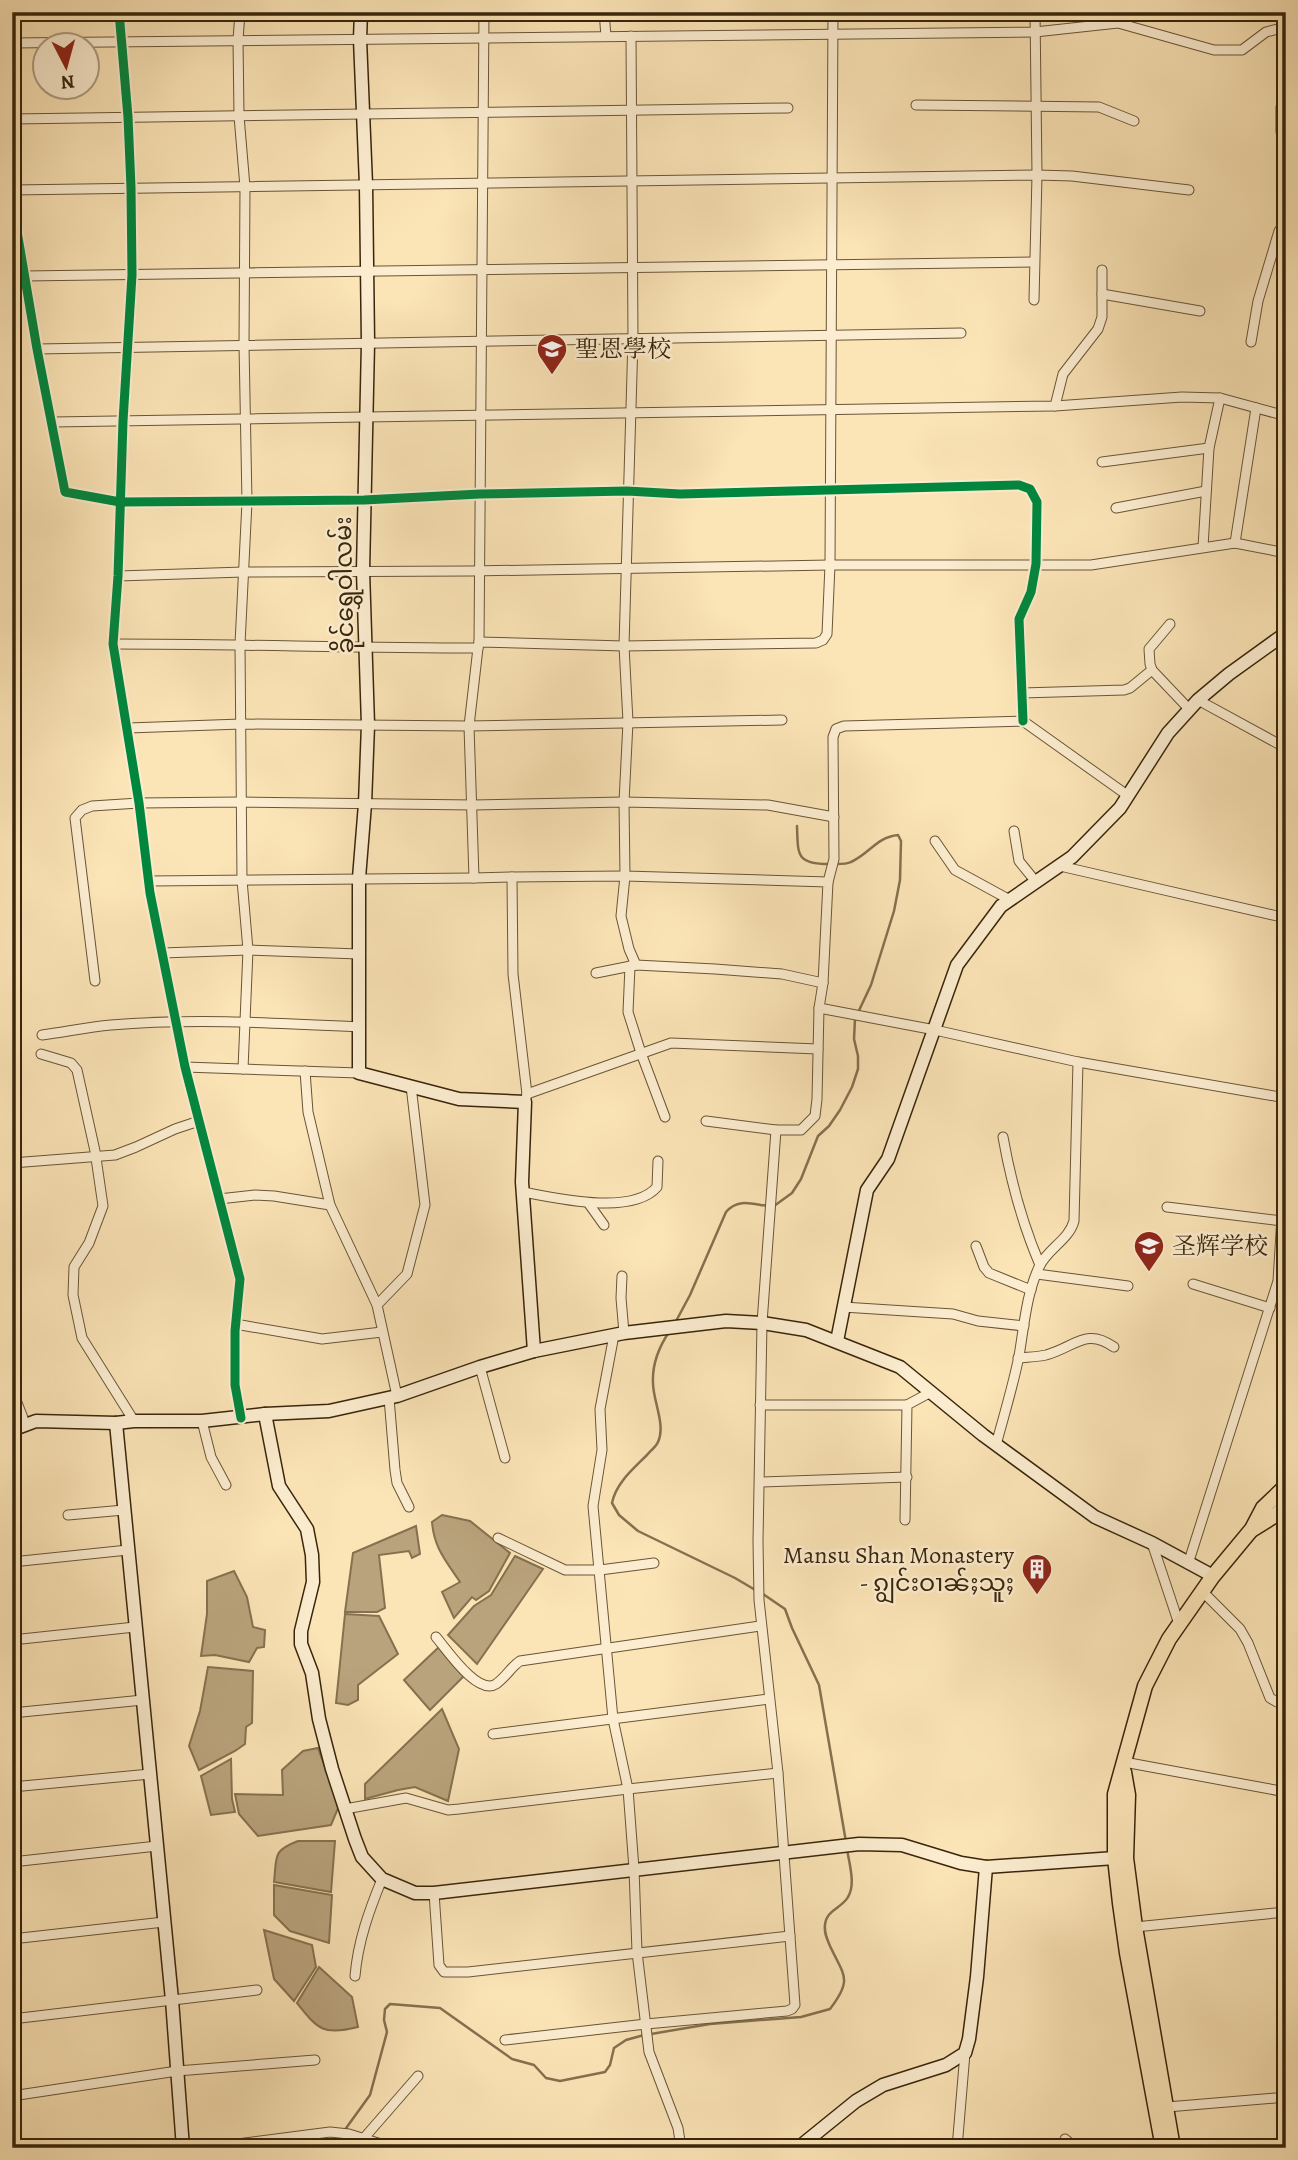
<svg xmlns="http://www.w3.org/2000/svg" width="1298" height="2160" font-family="Alegreya,'Noto Serif SC','Noto Sans Myanmar',serif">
	<rect width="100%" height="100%" fill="#fbe4b6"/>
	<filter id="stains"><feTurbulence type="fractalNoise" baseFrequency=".00286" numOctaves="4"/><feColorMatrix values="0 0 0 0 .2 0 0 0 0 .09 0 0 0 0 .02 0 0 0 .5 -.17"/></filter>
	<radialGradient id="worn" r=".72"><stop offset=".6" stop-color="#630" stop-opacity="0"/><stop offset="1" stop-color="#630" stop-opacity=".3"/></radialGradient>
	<g fill="#b9a37c" stroke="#85714f" stroke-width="2">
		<path d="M 442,1515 L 470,1521 L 510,1553 L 489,1591 L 476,1600 L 472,1597 L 454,1618 L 442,1592 L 460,1582 C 446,1561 434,1548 432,1522 Z"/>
		<path d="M 416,1526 L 420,1554 L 412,1558 L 409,1551 L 379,1555 L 385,1608 L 377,1612 L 345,1612 L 353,1553 Z"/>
		<path d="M 515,1556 L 543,1569 L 477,1664 L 448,1635 L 474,1606 L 491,1595 Z"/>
		<path d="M 234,1571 L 247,1597 L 253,1627 L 265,1630 L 264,1647 L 257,1648 L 249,1662 L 215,1655 L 201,1656 L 207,1614 L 207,1581 Z"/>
		<path d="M 345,1614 L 379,1616 L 398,1654 L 358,1685 L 358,1700 L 348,1705 L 336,1703 Z"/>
		<path d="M 439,1647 L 466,1674 L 430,1710 L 404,1680 Z"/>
		<path d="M 208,1667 L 253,1671 L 252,1723 L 246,1727 L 245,1744 L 235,1751 L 199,1770 L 189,1746 L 200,1711 Z"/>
		<path d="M 442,1709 L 459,1749 L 448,1801 L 415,1787 L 398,1790 L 365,1799 L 365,1784 Z"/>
		<path d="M 318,1748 L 339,1806 L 331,1825 L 258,1836 L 239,1814 L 235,1794 L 283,1795 L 282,1770 L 303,1751 Z"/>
		<path d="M 231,1759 L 232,1799 L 235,1812 L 211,1815 L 201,1776 Z"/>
		<path d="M 298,1841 L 335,1841 L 331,1892 L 274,1882 C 277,1856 272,1851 298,1841 Z"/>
		<path d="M 274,1885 L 332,1895 L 329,1943 L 290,1931 L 274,1915 Z"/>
		<path d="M 264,1930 L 312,1945 L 316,1967 L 294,2001 L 274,1979 Z"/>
		<path d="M 319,1967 L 352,1997 L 358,2027 C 322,2036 318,2029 297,2003 Z"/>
	</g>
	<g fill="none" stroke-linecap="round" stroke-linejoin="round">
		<g stroke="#85714f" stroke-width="2.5">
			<path d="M 774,1206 L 792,1193 L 801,1179 L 818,1136 L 829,1126 L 840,1110 L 852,1087 L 858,1069 L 858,1056 L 854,1039 L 855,1019 L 871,985 L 894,911 L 900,880 L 901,841 L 898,835 C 877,837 869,854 851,862 C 845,865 836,864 829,864 C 796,864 798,855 797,826"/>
			<path d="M 675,1323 L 690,1295 L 726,1212 C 738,1198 752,1204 768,1206"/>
			<path d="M 669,1332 C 659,1347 652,1364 653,1383 C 653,1401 666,1425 658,1442 C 656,1447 650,1451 647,1455 C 633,1469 616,1483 612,1503 L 619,1515 L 638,1531 L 735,1578 L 757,1591"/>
			<path d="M 763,1594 L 785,1609 L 792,1628 L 819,1685 L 846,1842"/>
			<path d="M 651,2034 L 710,2024 L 801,2017 L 830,2009 C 853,1979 844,1976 830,1946 C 827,1939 824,1933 825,1925 C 826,1910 842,1908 848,1897 C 856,1884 849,1863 847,1849"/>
			<path d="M 344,2131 L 370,2095 L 387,2032 L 384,2020 L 385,2009 L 390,2004 L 440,2008 L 512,2059 L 534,2065 L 546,2078 L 560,2081 L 605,2072 L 610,2065 L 614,2048 L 626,2040 L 644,2035"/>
			<path d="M 331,2148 L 339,2137"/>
		</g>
		<g stroke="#695536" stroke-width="11">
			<g id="street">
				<path d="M 119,12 L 128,117 L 131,188 L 132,275 L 123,421 L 118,576 L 113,644 L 139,803 L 150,893 L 185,1067 L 240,1279 L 235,1331 L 235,1385 L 241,1418"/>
				<path d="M 240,12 L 238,40 L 239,116 L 245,187 L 244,345 L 247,502 L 240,644 L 242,880 L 248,950 L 243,1069"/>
				<path d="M 604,12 L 606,36"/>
				<path d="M 631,36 L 633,339 L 624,646 L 628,722 L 624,802 L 625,876 L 828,882 L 823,983 L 819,1008 L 817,1099 L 815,1116 L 801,1130 L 776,1130 L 706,1121"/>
				<path d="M 12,43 L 1035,32 L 1118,23 L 1214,50 L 1242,50 L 1266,32 L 1286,27"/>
				<path d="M 916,105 L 1099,107 L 1134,121"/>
				<path d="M 12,119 L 788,108"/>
				<path d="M 1281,132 L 1281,107 L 1286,102"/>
				<path d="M 12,190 L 1037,175 L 1072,176 L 1189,190"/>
				<path d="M 12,202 L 37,349 L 65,492 L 120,502 L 364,500 L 480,494 L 627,491 L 680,494 L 1019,485 L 1030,489 L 1037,502 L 1036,564 L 1031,592 L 1019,619 L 1023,721"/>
				<path d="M 25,276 L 1034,262"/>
				<path d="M 1102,294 L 1200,311"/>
				<path d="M 1034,300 L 1037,175 L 1035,12"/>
				<path d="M 1251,342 L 1258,301 L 1279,231 L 1282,227 L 1286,227"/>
				<path d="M 37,349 L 961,333"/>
				<path d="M 1055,406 L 1063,374 L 1098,329 L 1102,317 L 1102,270"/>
				<path d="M 53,422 L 1055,406 L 1182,397 L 1220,398 L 1286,416"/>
				<path d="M 1102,462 L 1209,448"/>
				<path d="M 1116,508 L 1206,491"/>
				<path d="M 1235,543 L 1256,408"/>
				<path d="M 1203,547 L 1209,448 L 1220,398"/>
				<path d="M 118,576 L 244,572 L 471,571 L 830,565 L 1091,565 L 1235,543 L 1286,553"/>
				<path d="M 1170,624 L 1149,649 L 1150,664 L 1152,670 L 1189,709"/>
				<path d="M 479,642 L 484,12"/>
				<path d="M 113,644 C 235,644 356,648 478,648 L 469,726 L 474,878 L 512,877"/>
				<path d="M 478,648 L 479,642 L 624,646 L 816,643 L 823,640 L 827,634 L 830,565 L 833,12"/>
				<path d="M 1022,693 L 1124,690 L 1130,688 L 1152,670"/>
				<path d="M 1198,700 L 1286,748"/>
				<path d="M 128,728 L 241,724 L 469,726 L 782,720"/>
				<path d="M 1014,831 L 1019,861 L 1036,882"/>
				<path d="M 935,841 L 955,870 L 1010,900"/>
				<path d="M 1060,866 L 1286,918"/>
				<path d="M 149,881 L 474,878"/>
				<path d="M 828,882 L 834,859 L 833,737 L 836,729 L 844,726 L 1023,721 L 1127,795"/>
				<path d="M 162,953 L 248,950 L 359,954"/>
				<path d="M 630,966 L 628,1012 L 641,1053 L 665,1117"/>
				<path d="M 596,973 L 636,965 L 715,969 L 782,974 L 823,983"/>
				<path d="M 95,981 L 75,818 L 82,810 L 92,806 L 139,803 L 240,802 L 473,805 L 624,802 L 768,805 L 834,817"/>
				<path d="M 819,1008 L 935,1030 L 1078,1062 L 1286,1098"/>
				<path d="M 42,1035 C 65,1032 88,1027 111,1025 C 194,1018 277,1023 359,1027"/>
				<path d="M 41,1054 L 71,1063 L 77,1070 L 95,1151 L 103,1206 L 89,1243 L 74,1267 L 73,1295 L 82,1338 L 134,1421"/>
				<path d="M 185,1067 L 359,1073"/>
				<path d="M 305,1071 L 308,1112 L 330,1205 L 377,1305 L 397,1396"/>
				<path d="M 527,1094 L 671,1043 L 818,1049"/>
				<path d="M 525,1102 L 527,1094 L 513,974 L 512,877 L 625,876 L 621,916 L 629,949 L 636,965"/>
				<path d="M 1003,1137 C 1011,1182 1022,1223 1040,1265"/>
				<path d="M 12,1163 L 115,1155 L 136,1147 L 175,1129 L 199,1121"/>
				<path d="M 523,1192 C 555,1198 632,1216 657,1187 L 658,1161"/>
				<path d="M 219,1199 L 255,1195 L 274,1196 L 330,1205"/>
				<path d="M 589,1204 L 604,1225"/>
				<path d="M 1167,1207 L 1282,1221"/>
				<path d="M 976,1246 L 984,1267 L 989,1273 L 1031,1290"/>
				<path d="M 1037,1274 L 1128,1286"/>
				<path d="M 622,1276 L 621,1298 L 624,1333"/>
				<path d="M 1193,1284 L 1270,1308"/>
				<path d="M 377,1305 L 407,1274 L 425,1205 L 411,1086"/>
				<path d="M 843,1307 L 953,1314 L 978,1321 L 1024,1326"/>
				<path d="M 235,1324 L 322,1339 L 382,1332"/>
				<path d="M 614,1335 L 600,1409 L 602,1450 L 593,1506 L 613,1719 L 628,1789 L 634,1869 L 637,1952 L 649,2052 L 678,2128 L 681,2148"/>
				<path d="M 1018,1358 C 1027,1357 1037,1357 1046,1355 C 1075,1347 1086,1327 1114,1347"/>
				<path d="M 480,1367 L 505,1458"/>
				<path d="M 12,1390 L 23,1418"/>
				<path d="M 389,1398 L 395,1470 L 397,1483 L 409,1507"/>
				<path d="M 760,1405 L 907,1405"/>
				<path d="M 202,1421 L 211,1457 L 226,1485"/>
				<path d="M 996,1445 C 1004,1415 1013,1386 1019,1356 C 1024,1327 1026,1295 1039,1267 C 1047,1249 1069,1240 1074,1221 L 1078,1062"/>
				<path d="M 760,1482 L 907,1477"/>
				<path d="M 68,1515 L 124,1510"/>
				<path d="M 905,1520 L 907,1405 L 931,1392"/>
				<path d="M 498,1538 L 565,1570 L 600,1570 L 654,1563"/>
				<path d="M 1152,1543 L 1180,1627"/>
				<path d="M 12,1562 L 128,1550"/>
				<path d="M 1188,1564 L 1278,1281 L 1286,1152"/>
				<path d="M 1203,1592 L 1240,1629 L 1248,1643 L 1270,1698 L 1277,1702 L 1286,1702"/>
				<path d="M 436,1637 C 447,1650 478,1696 496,1684 C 506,1677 511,1667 520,1661 L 760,1626"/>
				<path d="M 12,1640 L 135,1627"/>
				<path d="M 12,1713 L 143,1700"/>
				<path d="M 493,1734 L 769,1699"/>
				<path d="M 1124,1762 L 1286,1792"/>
				<path d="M 12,1787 L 150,1774"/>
				<path d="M 345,1809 L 406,1798 L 448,1810 L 459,1809 L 628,1789 L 778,1773"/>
				<path d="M 12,1862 L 157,1846"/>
				<path d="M 434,1893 L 439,1965 L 444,1972 L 468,1972 L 790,1936"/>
				<path d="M 1135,1927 L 1286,1912"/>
				<path d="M 12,1939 L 164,1922"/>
				<path d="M 355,1976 C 358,1941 369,1911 382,1879"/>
				<path d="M 12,2019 L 257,1990"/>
				<path d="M 505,2040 L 646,2024 L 787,2011 L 792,2009 L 795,2005 L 778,1773 L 759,1600 L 758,1541 L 762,1323 L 776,1130"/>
				<path d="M 12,2096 L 177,2071 L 315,2060"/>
				<path d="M 1167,2107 L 1275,2098"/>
				<path d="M 364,2138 L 418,2076"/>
				<path d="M 1065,2139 L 1076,2148"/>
				<path d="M 207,2148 L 330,2132 L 349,2134 L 394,2148"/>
				<path d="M 957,2148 L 965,2053"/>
			</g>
		</g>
		<g stroke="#38250b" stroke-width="15">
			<g id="secondary">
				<path d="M 361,12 L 360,39 L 366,185 L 368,343 L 363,571 L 368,725 L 365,804 L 359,878 L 359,1073 L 459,1099 L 525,1102 L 522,1182 L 534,1351"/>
				<path d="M 837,1341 L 867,1190 L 888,1159 L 957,965 L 1001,906 L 1072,857 L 1120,808 L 1168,733 L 1198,700 L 1229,674 L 1286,633"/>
				<path d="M 265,1414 L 279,1486 L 307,1529 L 312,1555 L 313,1582 L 301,1631 L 301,1644 L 312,1673 L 319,1719 L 332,1769 L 355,1839 L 362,1857 L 382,1879 L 415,1893 L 434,1893 L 859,1844 L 902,1845 L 961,1863 L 986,1867 L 1115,1858"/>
				<path d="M 116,1423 L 172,2000 L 183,2148"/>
				<path d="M 12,1430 L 36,1421 L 116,1423 L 134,1421 L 202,1421 L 265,1414 L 329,1411 L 397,1396 L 480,1367 L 534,1351 L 624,1333 L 726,1321 L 762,1323 L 806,1330 L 900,1367 L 983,1435 L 1095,1517 L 1152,1543 L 1213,1576"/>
				<path d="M 798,2148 L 856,2101 L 883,2085 L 946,2065 L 965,2053 L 969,2039 L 977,1977 L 986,1867"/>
			</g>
		</g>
		<g stroke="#38250b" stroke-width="17">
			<g id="primary">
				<path d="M 1253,1529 L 1277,1514 L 1286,1505"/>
				<path d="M 1124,1772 L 1128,1795 L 1126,1858 L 1135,1927 L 1173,2148"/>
				<path d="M 1163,2148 L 1127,1953 L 1120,1903 L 1115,1858 L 1115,1794 L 1145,1686 L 1169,1639 L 1213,1576 L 1252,1529 L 1263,1508 L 1286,1486"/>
			</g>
		</g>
		<use href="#street" stroke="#fcedd0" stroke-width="9"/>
		<use href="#secondary" stroke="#fcedd0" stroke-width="12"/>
		<use href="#primary" stroke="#fbe4b6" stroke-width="14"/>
		<g stroke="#fcedd0" stroke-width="13">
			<g id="cycleway">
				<path d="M 119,12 L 128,117 L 131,188 L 132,275 L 123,421 L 118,576 L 113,644 L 139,803 L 150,893 L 185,1067 L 240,1279 L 235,1331 L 235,1385 L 241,1418"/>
				<path d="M 12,202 L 37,349 L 65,492 L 120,502 L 364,500 L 480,494 L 627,491 L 680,494 L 1019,485 L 1030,489 L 1037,502 L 1036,564 L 1031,592 L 1019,619 L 1023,721"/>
			</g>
		</g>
		<use href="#cycleway" stroke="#00873e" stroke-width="9"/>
	</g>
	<defs>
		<g id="school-pin" transform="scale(1.575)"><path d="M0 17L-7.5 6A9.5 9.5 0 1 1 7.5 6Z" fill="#8f2418" stroke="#fcedd0"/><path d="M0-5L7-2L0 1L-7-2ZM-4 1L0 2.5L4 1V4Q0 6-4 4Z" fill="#fff"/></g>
		<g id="building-pin" transform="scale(1.575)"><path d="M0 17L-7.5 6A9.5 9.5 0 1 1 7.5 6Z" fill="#8f2418" stroke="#fcedd0"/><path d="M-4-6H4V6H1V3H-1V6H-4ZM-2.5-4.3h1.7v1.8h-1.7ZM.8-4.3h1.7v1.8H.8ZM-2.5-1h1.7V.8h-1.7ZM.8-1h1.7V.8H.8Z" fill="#fff"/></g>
	</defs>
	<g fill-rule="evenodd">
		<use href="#school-pin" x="552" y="349"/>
		<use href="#school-pin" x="1149" y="1246"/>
		<use href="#building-pin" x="1037" y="1569"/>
	</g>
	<g text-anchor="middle" stroke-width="5" stroke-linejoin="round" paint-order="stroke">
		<g font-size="24" fill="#38250b" stroke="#fcedd0" text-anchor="start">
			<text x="575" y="357">聖恩學校</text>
			<text x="1172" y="1254">圣辉学校</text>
			<text x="1014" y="1563" text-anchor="end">Mansu Shan Monastery<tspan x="1014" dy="28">- ၵျွင်းဝၢၼ်ႈသူႈ</tspan></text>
		</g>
		<g font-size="24" fill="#38250b" stroke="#fcedd0">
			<text transform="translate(344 585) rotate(-91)" y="8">ခိုင်ရွှေဝါလမ်း</text>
		</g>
	</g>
	<rect width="1298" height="2160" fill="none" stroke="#fbe4b6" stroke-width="42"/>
	<rect x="14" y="14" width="1270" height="2132" fill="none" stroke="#38250b" stroke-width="3.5"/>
	<rect x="21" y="21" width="1256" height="2118" fill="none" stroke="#38250b" stroke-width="2"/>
	<g transform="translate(66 66) rotate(174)"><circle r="33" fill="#fcedd0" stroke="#ae9d81" stroke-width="2"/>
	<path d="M0-5L12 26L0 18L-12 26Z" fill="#8f2418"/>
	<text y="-10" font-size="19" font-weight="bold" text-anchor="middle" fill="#38250b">N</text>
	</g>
	<rect width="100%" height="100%" filter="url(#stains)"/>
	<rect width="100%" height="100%" fill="url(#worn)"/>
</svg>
